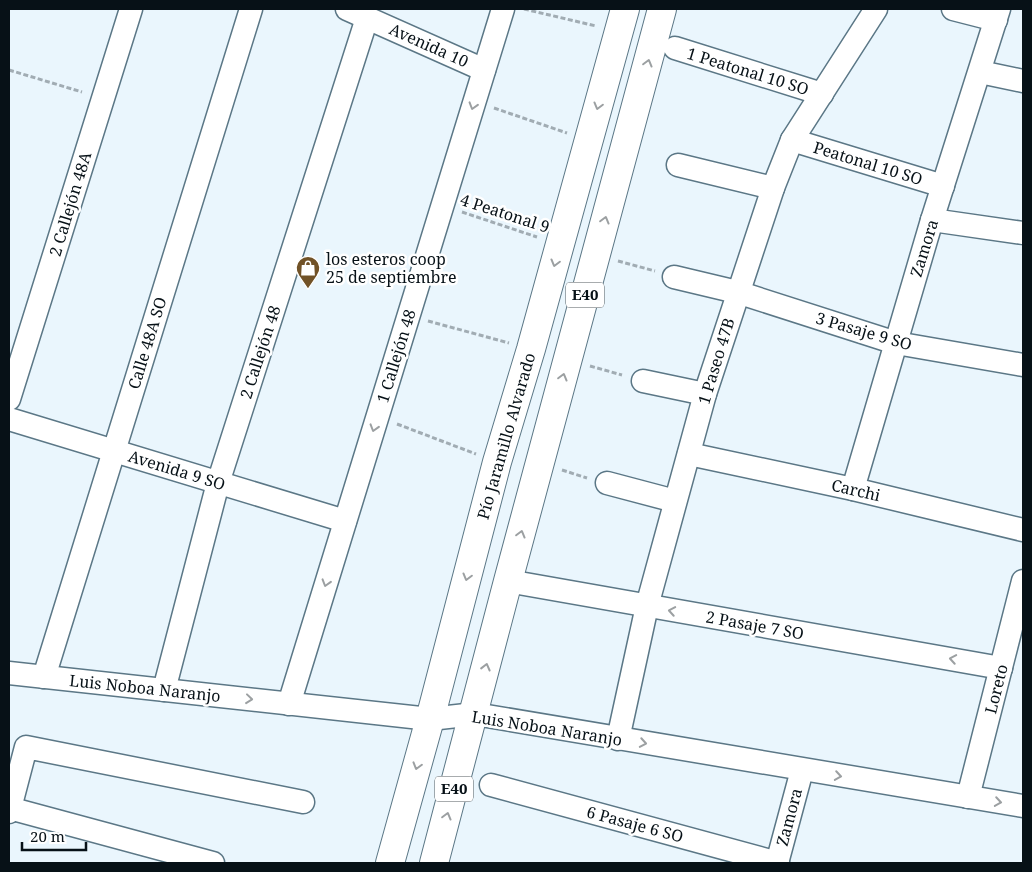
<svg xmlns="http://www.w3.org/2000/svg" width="1032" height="872" font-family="'Noto Serif',serif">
	<rect width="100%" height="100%" fill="#eaf6fd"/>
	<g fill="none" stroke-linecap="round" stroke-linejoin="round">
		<g stroke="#5b7786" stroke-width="25">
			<g id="minor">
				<path d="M 347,9 L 484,70"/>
				<path d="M 953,9 L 996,20"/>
				<path d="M 675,48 L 822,94"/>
				<path d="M 980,72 L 1023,81"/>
				<path d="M 792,140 L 943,186"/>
				<path d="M 678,165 L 773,188"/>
				<path d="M 932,220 L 1023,233"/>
				<path d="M 674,277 L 737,292 L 896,343 L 1023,365"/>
				<path d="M 643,381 L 705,394"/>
				<path d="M 9,399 L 131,9"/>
				<path d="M 9,419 L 345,521"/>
				<path d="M 689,454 L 853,489 L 1023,530"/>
				<path d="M 607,483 L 675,501"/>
				<path d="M 853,489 L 932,220 L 999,9"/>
				<path d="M 508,581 L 1001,668"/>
				<path d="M 9,673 L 430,719 L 475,714 L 1023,806"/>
				<path d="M 44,677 L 251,9"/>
				<path d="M 164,690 L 218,483 L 367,18"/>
				<path d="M 289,704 L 503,9"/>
				<path d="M 618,739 L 647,606 L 705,394 L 773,188 L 792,140 L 876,9"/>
				<path d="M 491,785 L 778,863"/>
				<path d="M 968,797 L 1023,581"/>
				<path d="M 9,808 L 213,863"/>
				<path d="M 9,812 L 26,747 L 303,802"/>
				<path d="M 777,863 L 802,770"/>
			</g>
		</g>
		<g stroke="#5b7786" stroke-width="30">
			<g id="highway">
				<path d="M 390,863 L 430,719 L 497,462 L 531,349 L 625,9"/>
				<path d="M 434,863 L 508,581 L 662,9"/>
			</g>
		</g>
		<g stroke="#a1acb3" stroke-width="3" stroke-dasharray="5 2.5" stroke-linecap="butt">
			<path d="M 524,9 L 596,26"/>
			<path d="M 9,70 L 82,92"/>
			<path d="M 494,108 L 567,133"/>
			<path d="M 462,212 L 537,237"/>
			<path d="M 618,261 L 655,271"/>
			<path d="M 428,321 L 509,343"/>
			<path d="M 590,366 L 622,375"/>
			<path d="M 397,424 L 476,454"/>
			<path d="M 562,470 L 587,478"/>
		</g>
		<use href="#minor" stroke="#fff" stroke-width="22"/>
		<use href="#highway" stroke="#fff" stroke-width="28"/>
	</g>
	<defs><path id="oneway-chevron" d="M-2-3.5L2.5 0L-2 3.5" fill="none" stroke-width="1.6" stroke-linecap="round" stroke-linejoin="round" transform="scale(1.25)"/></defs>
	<g stroke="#9ca0a2">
		<use href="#oneway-chevron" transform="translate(648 63) rotate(-75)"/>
		<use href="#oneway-chevron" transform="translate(473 106) rotate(107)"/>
		<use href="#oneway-chevron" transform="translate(598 106) rotate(105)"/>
		<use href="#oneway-chevron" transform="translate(605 220) rotate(-75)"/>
		<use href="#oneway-chevron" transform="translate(555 263) rotate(105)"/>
		<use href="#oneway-chevron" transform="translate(563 377) rotate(-75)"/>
		<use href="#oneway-chevron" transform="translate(374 428) rotate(107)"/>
		<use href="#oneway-chevron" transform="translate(521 534) rotate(-75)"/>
		<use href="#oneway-chevron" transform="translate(467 577) rotate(105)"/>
		<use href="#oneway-chevron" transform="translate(326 583) rotate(107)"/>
		<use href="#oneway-chevron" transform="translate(672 611) rotate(-170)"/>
		<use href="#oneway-chevron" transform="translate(953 659) rotate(-170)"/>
		<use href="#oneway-chevron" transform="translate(486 667) rotate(-76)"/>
		<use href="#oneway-chevron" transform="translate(249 699) rotate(6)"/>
		<use href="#oneway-chevron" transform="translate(643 743) rotate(10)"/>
		<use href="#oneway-chevron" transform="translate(417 766) rotate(106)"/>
		<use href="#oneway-chevron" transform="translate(838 776) rotate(9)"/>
		<use href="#oneway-chevron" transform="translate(998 802) rotate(9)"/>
		<use href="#oneway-chevron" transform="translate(447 816) rotate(-75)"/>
	</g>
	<defs>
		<g id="shop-pin" transform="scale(1.25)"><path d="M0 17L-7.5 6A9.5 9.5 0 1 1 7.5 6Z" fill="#715227" stroke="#fff"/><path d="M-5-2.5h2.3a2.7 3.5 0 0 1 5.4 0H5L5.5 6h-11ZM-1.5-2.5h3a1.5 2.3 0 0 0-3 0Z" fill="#fff"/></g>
	</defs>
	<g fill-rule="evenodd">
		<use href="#shop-pin" x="308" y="268"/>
	</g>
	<g text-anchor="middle" stroke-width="5" stroke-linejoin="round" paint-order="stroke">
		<g fill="#fff" stroke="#51585d" stroke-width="1">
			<rect x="566" y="282.5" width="38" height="25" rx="4"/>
			<rect x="435" y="776.5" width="38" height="25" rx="4"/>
		</g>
		<g font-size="15" font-weight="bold" fill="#071117">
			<text x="585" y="300">E40</text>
			<text x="454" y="794">E40</text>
		</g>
		<g font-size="16" fill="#071117" stroke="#fff">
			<text transform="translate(429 45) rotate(24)" y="6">Avenida 10</text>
			<text transform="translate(748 71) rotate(17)" y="6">1 Peatonal 10 SO</text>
			<text transform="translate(868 163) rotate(17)" y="6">Peatonal 10 SO</text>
			<text transform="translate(70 204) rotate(-73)" y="6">2 Callejón 48A</text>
			<text transform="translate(505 213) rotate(18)" y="6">4 Peatonal 9</text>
			<text transform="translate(924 248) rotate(-73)" y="6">Zamora</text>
			<text transform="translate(864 331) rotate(16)" y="6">3 Pasaje 9 SO</text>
			<text transform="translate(147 343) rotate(-73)" y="6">Calle 48A SO</text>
			<text transform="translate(260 352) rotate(-72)" y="6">2 Callejón 48</text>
			<text transform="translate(396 356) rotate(-73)" y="6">1 Callejón 48</text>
			<text transform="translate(716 361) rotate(-73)" y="6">1 Paseo 47B</text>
			<text transform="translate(506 436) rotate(-74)" y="6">Pío Jaramillo Alvarado</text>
			<text transform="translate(177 470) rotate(17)" y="6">Avenida 9 SO</text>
			<text transform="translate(856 490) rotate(13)" y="6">Carchi</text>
			<text transform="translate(755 625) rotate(10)" y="6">2 Pasaje 7 SO</text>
			<text transform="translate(145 688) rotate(6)" y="6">Luis Noboa Naranjo</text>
			<text transform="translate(996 689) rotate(-76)" y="6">Loreto</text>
			<text transform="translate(547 728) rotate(9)" y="6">Luis Noboa Naranjo</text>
			<text transform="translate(789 817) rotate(-75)" y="6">Zamora</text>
			<text transform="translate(635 824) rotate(15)" y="6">6 Pasaje 6 SO</text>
		</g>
		<g font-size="16" fill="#071117" stroke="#fff" text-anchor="start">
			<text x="326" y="265">los esteros coop<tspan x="326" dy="18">25 de septiembre</tspan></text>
		</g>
	</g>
	<rect width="1032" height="872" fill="none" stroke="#071117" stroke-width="20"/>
	<path d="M22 842v8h64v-8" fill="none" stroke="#071117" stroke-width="2.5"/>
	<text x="30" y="842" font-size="15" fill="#071117" stroke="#ffffff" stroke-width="4" paint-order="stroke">20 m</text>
</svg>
